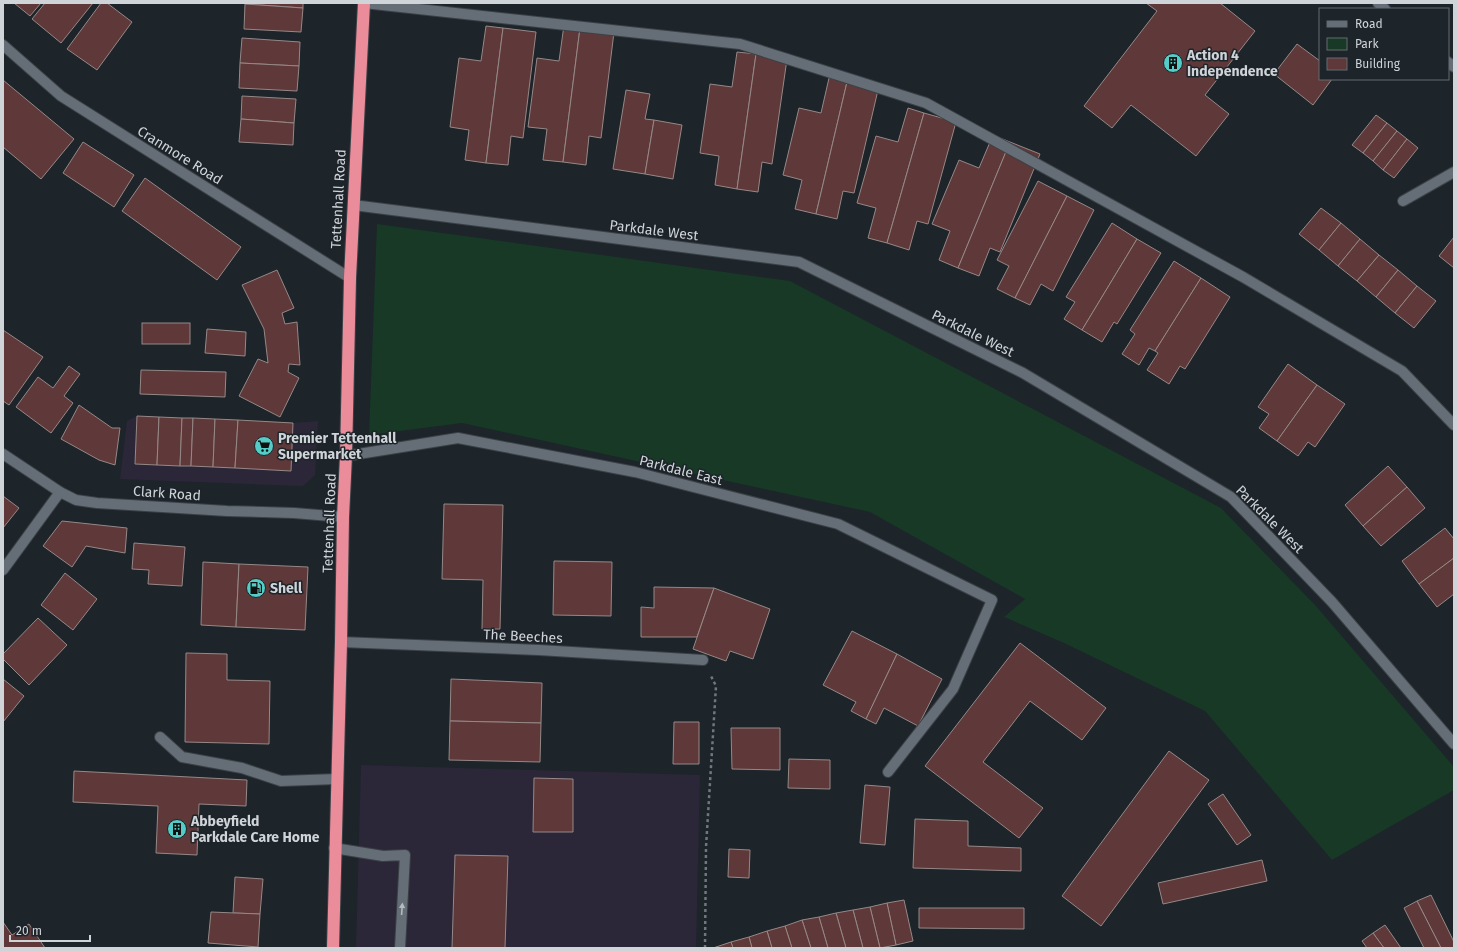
<svg xmlns="http://www.w3.org/2000/svg" width="1457" height="951" font-family="'Fira Sans',sans-serif">
	<rect width="100%" height="100%" fill="#1d242a"/>
	<g fill="#2b2738">
		<path d="M 137,416 L 293,423 L 318,421 L 315,475 L 303,486 L 120,479 L 127,421 Z"/>
		<path d="M 361,765 L 700,775 L 696,948 L 356,948 Z"/>
	</g>
	<path fill="#173926" d="M 377,224 L 790,281 L 1221,508 L 1316,606 L 1454,767 L 1454,790 L 1332,860 L 1205,711 L 1064,643 L 1004,617 L 1025,599 L 870,512 L 462,423 L 369,435 Z"/>
	<g fill="#5f3939" stroke="#958887">
		<path d="M 14,3 L 41,3 L 30,16 Z"/>
		<path d="M 45,3 L 93,3 L 61,43 L 32,19 Z"/>
		<path d="M 101,3 L 107,3 L 132,22 L 97,70 L 67,49 Z"/>
		<path d="M 245,3 L 303,3 L 303,8 L 245,4 Z"/>
		<path d="M 1146,3 L 1220,3 L 1255,31 L 1205,95 L 1229,114 L 1196,156 L 1131,105 L 1112,128 L 1084,106 L 1157,11 Z"/>
		<path d="M 245,4 L 303,8 L 301,32 L 244,29 Z"/>
		<path d="M 564,25 L 580,28 L 563,162 L 543,160 L 547,129 L 528,127 L 537,58 L 559,61 Z"/>
		<path d="M 486,26 L 503,28 L 486,163 L 465,160 L 469,130 L 450,127 L 459,58 L 481,61 Z"/>
		<path d="M 503,28 L 536,32 L 523,138 L 511,136 L 508,165 L 486,163 Z"/>
		<path d="M 580,28 L 614,32 L 601,138 L 589,136 L 586,165 L 563,162 Z"/>
		<path d="M 242,38 L 300,42 L 299,66 L 240,63 Z"/>
		<path d="M 1297,44 L 1320,61 L 1320,79 L 1332,79 L 1313,105 L 1274,74 Z"/>
		<path d="M 737,52 L 756,54 L 737,189 L 715,185 L 719,156 L 700,153 L 710,84 L 732,87 Z"/>
		<path d="M 756,54 L 787,59 L 772,164 L 762,162 L 758,192 L 737,189 Z"/>
		<path d="M 240,63 L 299,66 L 297,91 L 239,88 Z"/>
		<path d="M 829,78 L 847,82 L 816,214 L 795,209 L 802,180 L 783,175 L 799,108 L 821,113 Z"/>
		<path d="M 3,80 L 74,139 L 41,179 L 3,147 Z"/>
		<path d="M 847,82 L 878,90 L 854,193 L 843,191 L 837,219 L 816,214 Z"/>
		<path d="M 626,90 L 650,94 L 645,119 L 654,120 L 645,174 L 613,169 Z"/>
		<path d="M 242,96 L 296,99 L 294,123 L 241,119 Z"/>
		<path d="M 908,108 L 924,113 L 887,243 L 868,238 L 876,208 L 857,203 L 876,136 L 898,142 Z"/>
		<path d="M 924,113 L 956,122 L 928,224 L 917,221 L 909,250 L 887,243 Z"/>
		<path d="M 1376,115 L 1387,123 L 1363,153 L 1352,145 Z"/>
		<path d="M 241,119 L 294,123 L 293,145 L 239,142 Z"/>
		<path d="M 654,120 L 682,125 L 673,179 L 645,174 Z"/>
		<path d="M 1387,123 L 1397,131 L 1373,161 L 1363,153 Z"/>
		<path d="M 1397,131 L 1407,139 L 1383,170 L 1373,161 Z"/>
		<path d="M 993,135 L 1010,142 L 958,268 L 939,260 L 950,231 L 932,224 L 959,160 L 979,168 Z"/>
		<path d="M 1407,139 L 1418,148 L 1394,178 L 1383,170 Z"/>
		<path d="M 83,142 L 134,175 L 114,207 L 63,173 Z"/>
		<path d="M 1010,142 L 1040,154 L 1000,252 L 990,248 L 979,276 L 958,268 Z"/>
		<path d="M 145,178 L 241,247 L 217,280 L 122,211 Z"/>
		<path d="M 1038,181 L 1067,196 L 1015,298 L 997,289 L 1009,266 L 997,260 Z"/>
		<path d="M 1067,196 L 1094,210 L 1053,291 L 1041,284 L 1030,305 L 1015,298 Z"/>
		<path d="M 1321,208 L 1341,223 L 1319,250 L 1299,234 Z"/>
		<path d="M 1112,223 L 1137,239 L 1082,330 L 1064,319 L 1075,302 L 1066,297 Z"/>
		<path d="M 1341,223 L 1360,239 L 1338,266 L 1319,250 Z"/>
		<path d="M 1454,237 L 1454,268 L 1439,256 Z"/>
		<path d="M 1137,239 L 1161,253 L 1117,324 L 1114,322 L 1102,342 L 1082,330 Z"/>
		<path d="M 1360,239 L 1379,255 L 1357,281 L 1338,266 Z"/>
		<path d="M 1379,255 L 1398,270 L 1376,297 L 1357,281 Z"/>
		<path d="M 1174,261 L 1201,278 L 1155,351 L 1149,348 L 1139,365 L 1122,354 L 1135,334 L 1130,330 Z"/>
		<path d="M 277,270 L 294,308 L 282,313 L 285,324 L 297,322 L 300,365 L 289,364 L 288,372 L 299,378 L 280,417 L 239,396 L 258,359 L 268,363 L 264,329 L 242,285 Z"/>
		<path d="M 1398,270 L 1417,286 L 1395,313 L 1376,297 Z"/>
		<path d="M 1201,278 L 1230,297 L 1185,369 L 1180,366 L 1169,384 L 1147,370 L 1158,353 L 1155,351 Z"/>
		<path d="M 1417,286 L 1436,301 L 1414,328 L 1395,313 Z"/>
		<rect x="142" y="323" width="48" height="21"/>
		<path d="M 207,329 L 246,332 L 245,356 L 205,353 Z"/>
		<path d="M 3,330 L 43,357 L 9,405 L 3,401 Z"/>
		<path d="M 1288,364 L 1317,385 L 1277,441 L 1259,428 L 1269,414 L 1258,407 Z"/>
		<path d="M 69,366 L 80,374 L 64,396 L 73,403 L 51,433 L 16,407 L 38,377 L 53,388 Z"/>
		<path d="M 141,370 L 226,372 L 225,397 L 140,394 Z"/>
		<path d="M 1317,385 L 1345,404 L 1315,447 L 1308,442 L 1298,456 L 1277,441 Z"/>
		<path d="M 79,405 L 112,428 L 120,428 L 115,465 L 99,460 L 61,439 Z"/>
		<path d="M 137,416 L 159,417 L 157,465 L 135,464 Z"/>
		<path d="M 159,417 L 182,418 L 180,466 L 157,465 Z"/>
		<path d="M 182,418 L 193,418 L 191,466 L 180,466 Z"/>
		<path d="M 193,418 L 215,419 L 213,467 L 191,466 Z"/>
		<path d="M 215,419 L 238,420 L 235,468 L 213,467 Z"/>
		<path d="M 238,420 L 293,423 L 291,471 L 235,468 Z"/>
		<path d="M 1388,466 L 1407,487 L 1363,526 L 1345,505 Z"/>
		<path d="M 1407,487 L 1425,508 L 1381,546 L 1363,526 Z"/>
		<path d="M 3,496 L 19,508 L 3,528 Z"/>
		<path d="M 444,504 L 503,505 L 500,629 L 482,629 L 483,580 L 442,579 Z"/>
		<path d="M 62,521 L 127,528 L 125,553 L 86,546 L 72,567 L 43,546 Z"/>
		<path d="M 1445,528 L 1454,539 L 1454,558 L 1419,584 L 1402,561 Z"/>
		<path d="M 134,543 L 185,547 L 182,586 L 148,584 L 149,570 L 132,569 Z"/>
		<path d="M 1454,558 L 1454,594 L 1437,607 L 1419,584 Z"/>
		<path d="M 554,561 L 612,562 L 611,616 L 553,615 Z"/>
		<path d="M 203,562 L 239,564 L 236,627 L 201,625 Z"/>
		<path d="M 239,564 L 308,567 L 305,630 L 236,627 Z"/>
		<path d="M 65,573 L 97,599 L 73,630 L 41,605 Z"/>
		<path d="M 654,587 L 714,588 L 697,637 L 641,637 L 641,607 L 654,608 Z"/>
		<path d="M 714,588 L 770,609 L 753,659 L 730,651 L 726,661 L 693,649 Z"/>
		<path d="M 38,618 L 67,645 L 29,685 L 3,659 L 3,654 Z"/>
		<path d="M 852,631 L 897,654 L 866,719 L 851,711 L 856,702 L 823,685 Z"/>
		<path d="M 1020,643 L 1106,708 L 1082,740 L 1030,701 L 983,762 L 1043,808 L 1019,838 L 925,766 Z"/>
		<path d="M 186,653 L 227,654 L 227,680 L 270,681 L 269,744 L 185,742 Z"/>
		<path d="M 897,654 L 942,679 L 918,726 L 884,708 L 876,724 L 866,719 Z"/>
		<path d="M 3,679 L 24,696 L 3,722 Z"/>
		<path d="M 451,679 L 542,683 L 541,723 L 450,721 Z"/>
		<path d="M 450,721 L 541,723 L 540,762 L 449,760 Z"/>
		<path d="M 674,722 L 699,722 L 699,764 L 673,764 Z"/>
		<path d="M 731,728 L 780,728 L 780,770 L 732,769 Z"/>
		<path d="M 1169,751 L 1209,780 L 1101,926 L 1062,896 Z"/>
		<path d="M 789,759 L 830,760 L 830,789 L 788,788 Z"/>
		<path d="M 74,771 L 247,780 L 246,806 L 199,804 L 197,855 L 156,853 L 158,806 L 73,802 Z"/>
		<path d="M 534,778 L 573,779 L 573,832 L 533,832 Z"/>
		<path d="M 865,785 L 890,787 L 885,845 L 860,843 Z"/>
		<path d="M 1223,794 L 1251,835 L 1237,845 L 1208,804 Z"/>
		<path d="M 915,819 L 968,821 L 968,846 L 1021,848 L 1021,871 L 913,868 Z"/>
		<path d="M 729,849 L 750,850 L 749,878 L 728,877 Z"/>
		<path d="M 455,855 L 508,856 L 505,948 L 452,948 Z"/>
		<path d="M 1262,860 L 1267,881 L 1163,904 L 1158,883 Z"/>
		<path d="M 235,877 L 263,879 L 260,914 L 233,913 Z"/>
		<path d="M 1431,895 L 1454,942 L 1454,948 L 1441,948 L 1417,901 Z"/>
		<path d="M 904,900 L 913,941 L 896,945 L 887,903 Z"/>
		<path d="M 1417,901 L 1441,948 L 1424,948 L 1404,908 Z"/>
		<path d="M 887,903 L 896,945 L 880,948 L 870,907 Z"/>
		<path d="M 870,907 L 880,948 L 863,948 L 853,910 Z"/>
		<path d="M 919,908 L 1024,908 L 1024,929 L 919,928 Z"/>
		<path d="M 853,910 L 863,948 L 846,948 L 836,913 Z"/>
		<path d="M 211,912 L 260,914 L 258,947 L 208,943 Z"/>
		<path d="M 836,913 L 846,948 L 828,948 L 819,917 Z"/>
		<path d="M 819,917 L 828,948 L 811,948 L 802,920 Z"/>
		<path d="M 802,920 L 811,948 L 792,948 L 785,926 Z"/>
		<path d="M 3,922 L 12,935 L 29,924 L 45,948 L 3,948 Z"/>
		<path d="M 1385,925 L 1401,948 L 1384,948 L 1373,933 Z"/>
		<path d="M 785,926 L 792,948 L 772,948 L 767,931 Z"/>
		<path d="M 767,931 L 772,948 L 752,948 L 749,937 Z"/>
		<path d="M 1373,933 L 1384,948 L 1367,948 L 1362,941 Z"/>
		<path d="M 749,937 L 752,948 L 733,948 L 731,942 Z"/>
		<path d="M 731,942 L 733,948 L 713,948 Z"/>
	</g>
	<g fill="none" stroke-linecap="round" stroke-linejoin="round">
		<g stroke="#3b4146" stroke-width="12">
			<g id="minor">
				<path d="M 364,3 L 740,44 L 926,103 L 1243,277 L 1402,371 L 1454,425"/>
				<path d="M 1378,3 L 1385,9"/>
				<path d="M 3,45 L 61,96 L 350,278"/>
				<path d="M 1448,62 L 1454,67"/>
				<path d="M 1403,201 L 1454,172"/>
				<path d="M 353,205 L 799,262 L 1023,373 L 1231,497 L 1332,602 L 1454,744"/>
				<path d="M 3,454 L 60,492 L 76,500 L 97,503 L 227,511 L 294,513 L 343,517"/>
				<path d="M 346,456 L 458,438 L 635,472 L 838,524 L 992,600 L 953,689 L 888,772"/>
				<path d="M 3,570 L 60,492"/>
				<path d="M 341,642 L 539,650 L 703,660"/>
				<path d="M 160,737 L 182,757 L 242,768 L 281,781 L 337,779"/>
				<path d="M 334,848 L 383,856 L 405,855 L 400,948"/>
			</g>
		</g>
		<g stroke="#3b4146" stroke-width="14">
			<path id="highway" d="M 333,948 L 341,642 L 343,517 L 346,456 L 350,278 L 364,3"/>
		</g>
		<path stroke="#71777d" stroke-width="2.5" stroke-dasharray="3 3" stroke-linecap="butt" d="M 705,948 L 706,847 L 716,686 L 711,676"/>
		<use href="#minor" stroke="#656e76" stroke-width="10"/>
		<use href="#highway" stroke="#eb8c9b" stroke-width="12"/>
	</g>
	<defs><path id="oneway-solid" d="M-6-.8H1V-3.2L6.5 0L1 3.2V.8H-6Z"/></defs>
	<use fill="#b4bac0" href="#oneway-solid" transform="translate(402 909) rotate(-86)"/>
	<defs>
		<g id="building-disc" transform="scale(1)"><circle r="9.5" fill="#54cdc7" stroke="#1d242a"/><path d="M-4-6H4V6H1V3H-1V6H-4ZM-2.5-4.3h1.7v1.8h-1.7ZM.8-4.3h1.7v1.8H.8ZM-2.5-1h1.7V.8h-1.7ZM.8-1h1.7V.8H.8Z" fill="#111"/></g>
		<g id="supermarket-disc" transform="scale(1)"><circle r="9.5" fill="#54cdc7" stroke="#1d242a"/><path d="M-6-5.5h2.5l.6 2H6L4.5 2H-2.5L-4.4-4H-6ZM-1.5 3.2a1.3 1.3 0 1 0 .1 0ZM3 3.2a1.3 1.3 0 1 0 .1 0Z" fill="#111"/></g>
		<g id="fuel-disc" transform="scale(1)"><circle r="9.5" fill="#54cdc7" stroke="#1d242a"/><path d="M-5.5-6h7V0h2V4h1.3V-2.5L3-4.5l.8-.8L6-3V5H2.5V1h-1V6h-7ZM-4.2-4.7v3.2H.2V-4.7Z" fill="#111"/></g>
	</defs>
	<g fill-rule="evenodd">
		<use href="#building-disc" x="1173" y="63"/>
		<use href="#supermarket-disc" x="264" y="446"/>
		<use href="#fuel-disc" x="256" y="588"/>
		<use href="#building-disc" x="177" y="829"/>
	</g>
	<g text-anchor="middle" stroke-width="3" stroke-linejoin="round" paint-order="stroke">
		<g font-size="14" font-weight="bold" fill="#cfd4d9" stroke="#1d242a" text-anchor="start">
			<text x="1187" y="60">Action 4<tspan x="1187" dy="16">Independence</tspan></text>
			<text x="278" y="443">Premier Tettenhall<tspan x="278" dy="16">Supermarket</tspan></text>
			<text x="270" y="593">Shell</text>
			<text x="191" y="826">Abbeyfield<tspan x="191" dy="16">Parkdale Care Home</tspan></text>
		</g>
		<g font-size="14" fill="#cfd4d9" stroke="#1d242a">
			<text transform="translate(180 155) rotate(32)" y="5">Cranmore Road</text>
			<text transform="translate(338 199) rotate(-87)" y="5">Tettenhall Road</text>
			<text transform="translate(654 230) rotate(7)" y="5">Parkdale West</text>
			<text transform="translate(973 333) rotate(26)" y="5">Parkdale West</text>
			<text transform="translate(681 470) rotate(14)" y="5">Parkdale East</text>
			<text transform="translate(167 493) rotate(4)" y="5">Clark Road</text>
			<text transform="translate(1270 519) rotate(45)" y="5">Parkdale West</text>
			<text transform="translate(329 523) rotate(-88)" y="5">Tettenhall Road</text>
			<text transform="translate(523 636) rotate(3)" y="5">The Beeches</text>
		</g>
	</g>
	<rect width="1457" height="951" fill="none" stroke="#cfd4d9" stroke-width="8"/>
	<rect x="1319" y="8" width="130" height="72" fill="#1d242a" stroke="#646a70"/>
	<rect x="1327" y="21" width="20" height="6" fill="#656e76" stroke="#646a70"/>
	<text x="1355" y="28" font-size="12" fill="#cfd4d9">Road</text>
	<rect x="1327" y="38" width="20" height="12" fill="#173926" stroke="#646a70"/>
	<text x="1355" y="48" font-size="12" fill="#cfd4d9">Park</text>
	<rect x="1327" y="58" width="20" height="12" fill="#5f3939" stroke="#646a70"/>
	<text x="1355" y="68" font-size="12" fill="#cfd4d9">Building</text>
	<path d="M10 935v6h80v-6" fill="none" stroke="#cfd4d9" stroke-width="2"/>
	<text x="16" y="935" font-size="12" fill="#cfd4d9" stroke="#1d242a" stroke-width="3" paint-order="stroke">20 m</text>
</svg>
